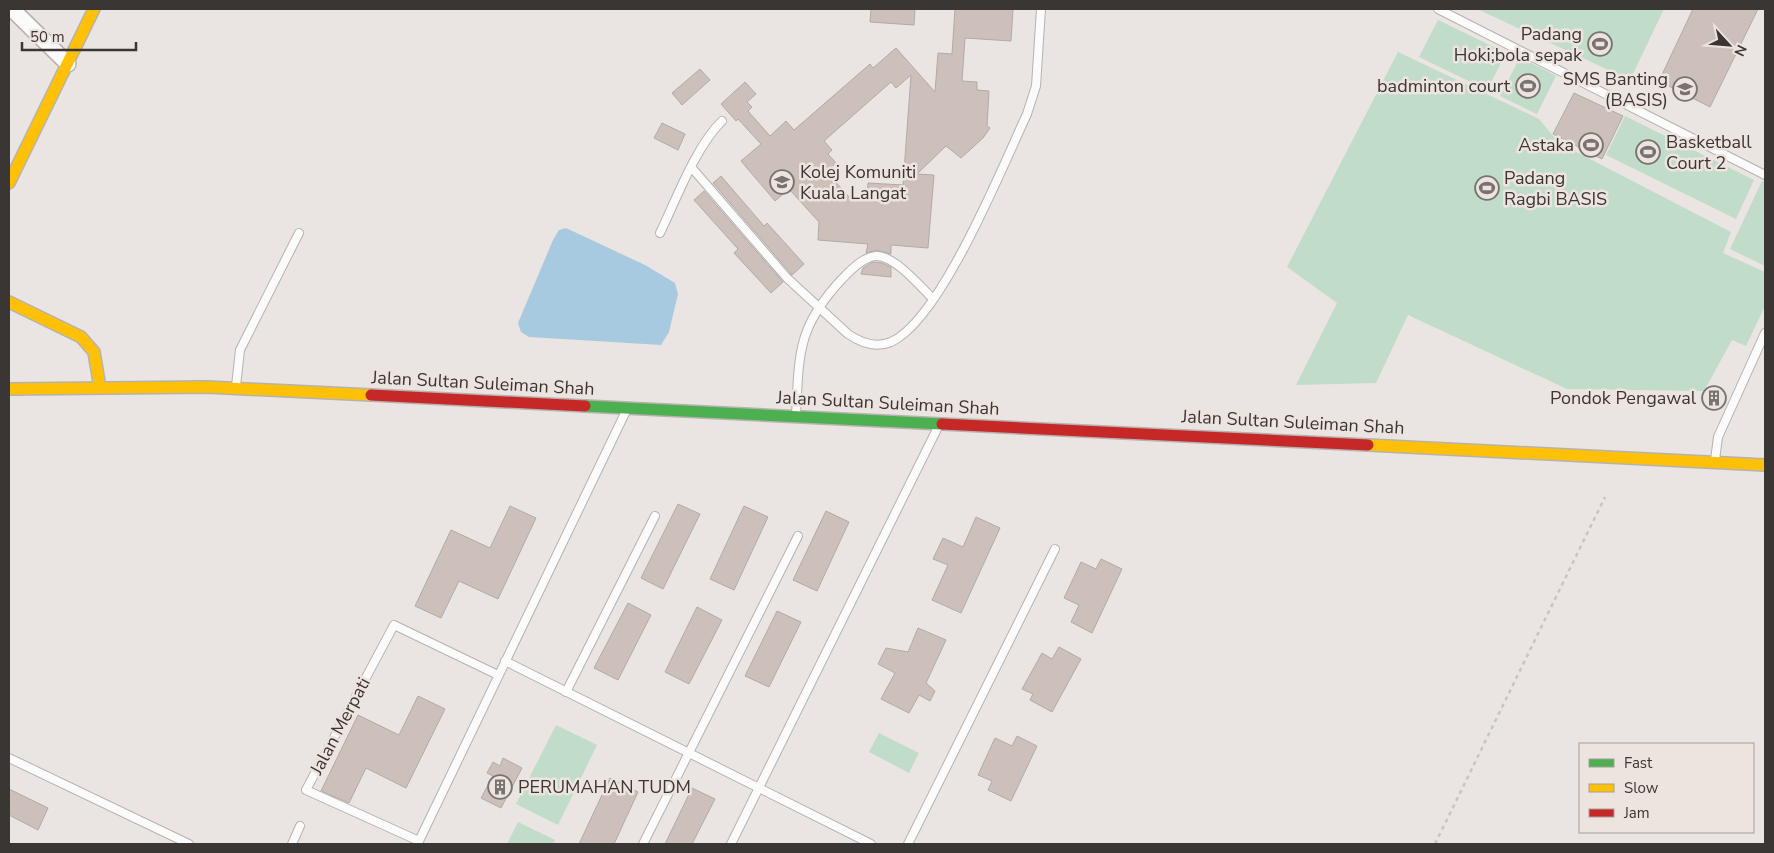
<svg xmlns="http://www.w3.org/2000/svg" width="1774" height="853" font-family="'Nunito Sans',sans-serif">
	<rect width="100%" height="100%" fill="#eae5e2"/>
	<g fill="#c1dcc9">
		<path d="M 1477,9 L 1664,9 L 1630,80 Z"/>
		<path d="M 1438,20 L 1506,53 L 1487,90 L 1419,57 Z"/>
		<path d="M 1398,52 L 1539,119 L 1559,143 L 1731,232 L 1723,253 L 1765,272 L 1765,306 L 1746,346 L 1732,340 L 1704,391 L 1567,389 L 1408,315 L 1376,383 L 1296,385 L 1337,303 L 1287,267 Z"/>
		<path d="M 1520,57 L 1556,76 L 1537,114 L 1500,96 Z"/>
		<path d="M 1625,116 L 1754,180 L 1736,219 L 1606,155 Z"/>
		<path d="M 1762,181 L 1765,182 L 1765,266 L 1730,249 Z"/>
		<path d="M 556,725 L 597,745 L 558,825 L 516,804 Z"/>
		<path d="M 879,733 L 919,753 L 909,773 L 869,752 Z"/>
		<path d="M 518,822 L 555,840 L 553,844 L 507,844 Z"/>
	</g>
	<path fill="#a7cae1" d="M 566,228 L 645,265 L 675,283 L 678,294 L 669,332 L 661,345 L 529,337 L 521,332 L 518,323 L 553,240 L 559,230 Z"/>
	<g fill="#cdc0ba" stroke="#afaba9" fill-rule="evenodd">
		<path d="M 871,9 L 915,9 L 914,25 L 870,22 Z"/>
		<path d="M 955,9 L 1013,9 L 1011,41 L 965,38 L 962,81 L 977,82 L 977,90 L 989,91 L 987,126 L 990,128 L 983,138 L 961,158 L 946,146 L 917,174 L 934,175 L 928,248 L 891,245 L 891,254 L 877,250 L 866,253 L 868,244 L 818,240 L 819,222 L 789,189 L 775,201 L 741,161 L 761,144 L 738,119 L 736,121 L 721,104 L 745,82 L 756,94 L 747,102 L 752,107 L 748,111 L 770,136 L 786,121 L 794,130 L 870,64 L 873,68 L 896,48 L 935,92 L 938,53 L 952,54 ZM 911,75 L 903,185 L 868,183 L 867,198 L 849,197 L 826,171 L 836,163 L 828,154 L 832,150 L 824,141 L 891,82 L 896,88 Z"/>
		<path d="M 1693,9 L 1758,9 L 1710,107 L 1659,81 Z"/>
		<path d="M 700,69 L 710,80 L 682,105 L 672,93 Z"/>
		<path d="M 1574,93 L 1623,116 L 1602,159 L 1553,134 Z"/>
		<path d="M 662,123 L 685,134 L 678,150 L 654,138 Z"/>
		<path d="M 721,176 L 764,226 L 767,223 L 804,264 L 792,275 L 713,183 Z"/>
		<path d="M 704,191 L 783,282 L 771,293 L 734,253 L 738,249 L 694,200 Z"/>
		<path d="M 873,262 L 882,263 L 891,267 L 891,277 L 861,274 L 863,268 Z"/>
		<path d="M 1712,389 L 1723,395 L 1716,408 L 1705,402 Z"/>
		<path d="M 678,504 L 700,514 L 663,589 L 641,578 Z"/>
		<path d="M 510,506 L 536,518 L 498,599 L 459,581 L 441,618 L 415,606 L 451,530 L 490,548 Z"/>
		<path d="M 744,506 L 768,517 L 734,590 L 710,579 Z"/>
		<path d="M 826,511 L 849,522 L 817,591 L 793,580 Z"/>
		<path d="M 976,517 L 1000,528 L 961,613 L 932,600 L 948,565 L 933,559 L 943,538 L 963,547 Z"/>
		<path d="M 1101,559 L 1122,569 L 1092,633 L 1071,622 L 1079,605 L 1064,598 L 1081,562 L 1096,569 Z"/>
		<path d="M 628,603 L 651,615 L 618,680 L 594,668 Z"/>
		<path d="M 697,607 L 722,620 L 689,684 L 665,672 Z"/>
		<path d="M 777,611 L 801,622 L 769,687 L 745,676 Z"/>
		<path d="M 918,628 L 946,640 L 926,683 L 935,691 L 930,701 L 919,695 L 909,713 L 881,699 L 895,673 L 878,664 L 886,648 L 908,652 Z"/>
		<path d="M 1059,647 L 1081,659 L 1052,712 L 1030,700 L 1033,694 L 1022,689 L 1042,653 L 1052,659 Z"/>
		<path d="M 418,696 L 445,709 L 406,788 L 366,768 L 349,803 L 321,791 L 358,715 L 399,735 Z"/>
		<path d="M 1017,736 L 1037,746 L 1011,801 L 988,790 L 992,781 L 978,775 L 995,738 L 1012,746 Z"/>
		<path d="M 503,758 L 522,768 L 501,808 L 481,798 L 493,776 L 487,773 L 493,762 L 500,766 Z"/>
		<path d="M 610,778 L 638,792 L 614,844 L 579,844 Z"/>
		<path d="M 692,788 L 715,799 L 692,844 L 665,844 Z"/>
		<path d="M 9,789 L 48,808 L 38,830 L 9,815 Z"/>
	</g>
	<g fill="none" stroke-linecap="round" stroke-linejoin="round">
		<g stroke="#b6b2b0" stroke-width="10">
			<g id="lane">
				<path d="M 1438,9 L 1765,175"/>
				<path d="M 692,168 L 787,278 L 848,334 C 861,343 876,348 891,342 C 941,320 1003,165 1027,114 L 1036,86 L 1041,9"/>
				<path d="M 660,233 C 676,200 696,146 722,121"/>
				<path d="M 236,386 L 240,350 L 299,233"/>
				<path d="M 796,416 C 799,354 797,327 842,279 C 851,270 863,257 876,256 C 894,255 921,287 933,299"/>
				<path d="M 1715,460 L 1718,437 L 1765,333"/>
				<path d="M 505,661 L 871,844"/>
				<path d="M 498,675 L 394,625 L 306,790 L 419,841 L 627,409"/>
				<path d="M 566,692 L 655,516"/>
				<path d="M 9,758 L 189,844"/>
				<path d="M 292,844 L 300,826"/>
				<path d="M 643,844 L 798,536"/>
				<path d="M 731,844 L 938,427"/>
				<path d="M 908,844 L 1055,549"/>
			</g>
		</g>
		<g stroke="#b6b2b0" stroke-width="18">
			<path id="street" d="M 12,9 L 68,64"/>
		</g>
		<g stroke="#b6b2b0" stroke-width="14">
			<path id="fast" d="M 585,406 L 942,424"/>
		</g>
		<g stroke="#b6b2b0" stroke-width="14">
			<g id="slow">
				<path d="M 9,183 L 94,9"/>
				<path d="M 9,302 L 81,337 L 94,352 L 100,388"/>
				<path d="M 9,389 L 207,387 L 371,395"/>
				<path d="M 1368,445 L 1765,465"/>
			</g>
		</g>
		<g stroke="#b6b2b0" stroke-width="14">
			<g id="jam">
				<path d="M 371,395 L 585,406"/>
				<path d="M 942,424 L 1368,445"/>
			</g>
		</g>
		<path stroke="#c7c5c4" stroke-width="2.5" stroke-dasharray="4 4" stroke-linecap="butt" d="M 1435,844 L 1605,497"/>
		<use href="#lane" stroke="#fcfbfb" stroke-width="8"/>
		<use href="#street" stroke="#fcfbfb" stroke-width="15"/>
		<use href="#fast" stroke="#4caf50" stroke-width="11"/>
		<use href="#slow" stroke="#ffc107" stroke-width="11"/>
		<use href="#jam" stroke="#c62828" stroke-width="11"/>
	</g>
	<defs>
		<g id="stadium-ring" transform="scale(1.25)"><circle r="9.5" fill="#eee4df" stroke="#787371" stroke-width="1.5"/><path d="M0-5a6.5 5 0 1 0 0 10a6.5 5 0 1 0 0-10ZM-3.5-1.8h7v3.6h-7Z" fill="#787371"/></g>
		<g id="school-ring" transform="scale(1.25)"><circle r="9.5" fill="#eee4df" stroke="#787371" stroke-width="1.5"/><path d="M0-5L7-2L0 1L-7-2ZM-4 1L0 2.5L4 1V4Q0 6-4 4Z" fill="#787371"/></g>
		<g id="university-ring" transform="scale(1.25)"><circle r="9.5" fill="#eee4df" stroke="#787371" stroke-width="1.5"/><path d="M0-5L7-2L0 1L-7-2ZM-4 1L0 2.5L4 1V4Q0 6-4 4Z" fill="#787371"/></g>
		<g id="building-ring" transform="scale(1.25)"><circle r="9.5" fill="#eee4df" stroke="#787371" stroke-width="1.5"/><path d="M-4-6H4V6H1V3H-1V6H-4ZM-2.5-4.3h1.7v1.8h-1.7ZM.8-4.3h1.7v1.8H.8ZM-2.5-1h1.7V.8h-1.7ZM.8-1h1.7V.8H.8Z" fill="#787371"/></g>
	</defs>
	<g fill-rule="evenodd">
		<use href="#stadium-ring" x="1600" y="44"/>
		<use href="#stadium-ring" x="1528" y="86"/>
		<use href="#school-ring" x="1685" y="89"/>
		<use href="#stadium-ring" x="1591" y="145"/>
		<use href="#stadium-ring" x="1648" y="152"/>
		<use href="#university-ring" x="782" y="182"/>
		<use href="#stadium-ring" x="1487" y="188"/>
		<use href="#building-ring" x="1714" y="398"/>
		<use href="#building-ring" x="500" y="787"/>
	</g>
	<g text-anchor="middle" stroke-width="5" stroke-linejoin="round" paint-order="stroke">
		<g font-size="18" fill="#3a3634" stroke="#eee4df" text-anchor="end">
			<text x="1582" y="40">Padang<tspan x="1582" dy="21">Hoki;bola sepak</tspan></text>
			<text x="1668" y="85">SMS Banting<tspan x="1668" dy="21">(BASIS)</tspan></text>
			<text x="1510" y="92">badminton court</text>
			<text x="1666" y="148" text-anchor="start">Basketball<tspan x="1666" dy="21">Court 2</tspan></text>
			<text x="1574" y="151">Astaka</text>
			<text x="800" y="178" text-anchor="start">Kolej Komuniti<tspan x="800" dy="21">Kuala Langat</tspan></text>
			<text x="1504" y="184" text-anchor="start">Padang<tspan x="1504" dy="21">Ragbi BASIS</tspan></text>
			<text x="1696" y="404">Pondok Pengawal</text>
			<text x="518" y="793" text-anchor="start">PERUMAHAN TUDM</text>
		</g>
		<g font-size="18" fill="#3a3634" stroke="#eee4df">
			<text transform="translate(483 383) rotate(3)" y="6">Jalan Sultan Suleiman Shah</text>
			<text transform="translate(888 403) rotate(3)" y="6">Jalan Sultan Suleiman Shah</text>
			<text transform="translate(1293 422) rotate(3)" y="6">Jalan Sultan Suleiman Shah</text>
			<text transform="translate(340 726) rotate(-62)" y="6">Jalan Merpati</text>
		</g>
	</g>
	<rect width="1774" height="853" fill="none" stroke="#3a3634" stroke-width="20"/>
	<rect x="1579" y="743" width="175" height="90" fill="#eee4df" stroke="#a69e9b"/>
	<rect x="1589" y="759" width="25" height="8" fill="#4caf50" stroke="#a69e9b"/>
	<text x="1624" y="768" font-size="15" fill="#3a3634">Fast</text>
	<rect x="1589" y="784" width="25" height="8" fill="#ffc107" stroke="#a69e9b"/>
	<text x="1624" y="793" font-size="15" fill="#3a3634">Slow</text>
	<rect x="1589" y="809" width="25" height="8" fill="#c62828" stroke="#a69e9b"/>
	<text x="1624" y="818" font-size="15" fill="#3a3634">Jam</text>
	<g transform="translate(1729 45) rotate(116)" stroke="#eee4df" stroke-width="4" paint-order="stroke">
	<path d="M0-4L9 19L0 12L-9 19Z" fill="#3a3634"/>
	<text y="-8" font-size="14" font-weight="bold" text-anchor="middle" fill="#3a3634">N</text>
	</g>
	<path d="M22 42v8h114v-8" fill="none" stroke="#3a3634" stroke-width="2.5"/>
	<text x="30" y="42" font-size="15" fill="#3a3634" stroke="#eee4df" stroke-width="4" paint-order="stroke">50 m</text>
</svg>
